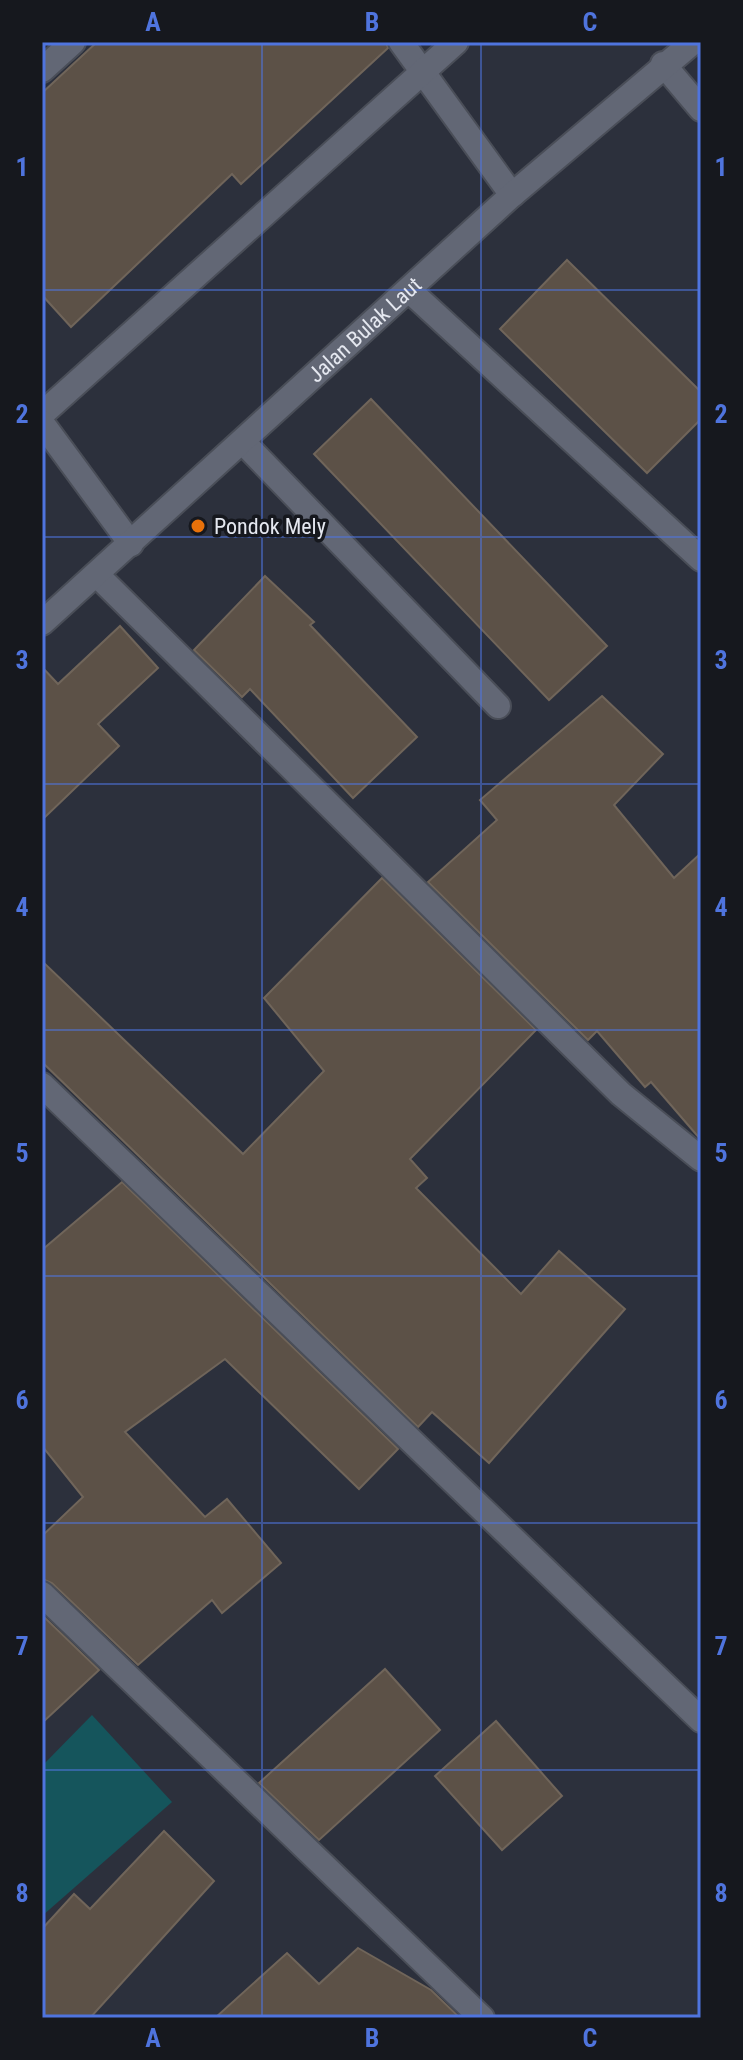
<svg xmlns="http://www.w3.org/2000/svg" width="743" height="2060" font-family="'Roboto Condensed',sans-serif">
	<rect width="100%" height="100%" fill="#2c303c"/>
	<path fill="#15555c" d="M 92,1715 L 172,1802 L 42,1916 L 42,1766 Z"/>
	<g fill="#5c5147" stroke="#70655a" stroke-width="2">
		<path d="M 97,42 L 386,42 L 388,48 L 241,184 L 232,174 L 71,327 L 42,295 L 42,93 Z"/>
		<path d="M 567,260 L 701,392 L 701,419 L 647,473 L 500,329 Z"/>
		<path d="M 371,399 L 607,646 L 549,700 L 314,454 Z"/>
		<path d="M 265,576 L 314,622 L 310,625 L 417,737 L 353,798 L 250,689 L 242,697 L 194,650 Z"/>
		<path d="M 120,626 L 158,668 L 98,724 L 119,746 L 42,820 L 42,667 L 58,684 Z"/>
		<path d="M 602,696 L 663,754 L 614,805 L 674,878 L 701,853 L 701,1140 L 651,1082 L 645,1087 L 597,1031 L 588,1040 L 428,882 L 497,820 L 480,800 Z"/>
		<path d="M 382,878 L 536,1030 L 410,1159 L 427,1178 L 416,1188 L 521,1294 L 559,1251 L 625,1309 L 489,1463 L 432,1412 L 418,1427 L 42,1062 L 42,961 L 243,1154 L 324,1071 L 264,998 Z"/>
		<path d="M 122,1182 L 398,1449 L 359,1489 L 225,1359 L 125,1432 L 205,1517 L 227,1499 L 281,1563 L 222,1613 L 212,1600 L 138,1665 L 52,1583 L 42,1579 L 42,1536 L 83,1497 L 42,1446 L 42,1250 Z"/>
		<path d="M 42,1615 L 99,1670 L 42,1723 Z"/>
		<path d="M 385,1669 L 440,1730 L 319,1840 L 259,1783 Z"/>
		<path d="M 496,1721 L 562,1796 L 502,1850 L 435,1776 Z"/>
		<path d="M 164,1831 L 214,1881 L 90,2018 L 42,2018 L 42,1929 L 74,1894 L 90,1909 Z"/>
		<path d="M 358,1948 L 431,1990 L 460,2018 L 215,2018 L 287,1953 L 319,1984 Z"/>
	</g>
	<g fill="none" stroke-linecap="round" stroke-linejoin="round">
		<g stroke="#4a4e58" stroke-width="28">
			<path id="lane" d="M 243,442 L 498,706"/>
		</g>
		<g stroke="#4a4e58" stroke-width="28">
			<g id="street">
				<path d="M 401,42 L 512,195"/>
				<path d="M 663,64 L 701,109"/>
				<path d="M 42,70 L 73,42"/>
				<path d="M 410,291 L 701,559"/>
				<path d="M 42,414 L 456,42"/>
				<path d="M 42,423 L 131,544"/>
				<path d="M 97,575 L 621,1094 L 701,1159"/>
				<path id="s1" d="M 42,623 L 512,195 L 693,42"/>
				<path d="M 42,1085 L 701,1720"/>
				<path d="M 42,1594 L 482,2018"/>
			</g>
		</g>
		<use href="#lane" stroke="#626775" stroke-width="24"/>
		<use href="#street" stroke="#626775" stroke-width="24"/>
	</g>
	<path fill="none" stroke="#4f74de" stroke-width="2" stroke-opacity="0.55" d="M 262,42 L 262,2018M 481,42 L 481,2018M 42,290 L 701,290M 42,537 L 701,537M 42,784 L 701,784M 42,1030 L 701,1030M 42,1276 L 701,1276M 42,1523 L 701,1523M 42,1770 L 701,1770"/>
	<circle fill="#e8710a" stroke="#16181e" stroke-width="3" cx="198" cy="526" r="8"/>
	<g text-anchor="middle" stroke-width="7" stroke-linejoin="round" paint-order="stroke">
		<g font-size="22" fill="#e5e8f0" stroke="#16181e">
			<text dy="8" stroke="none"><textPath href="#s1" startOffset="436">Jalan Bulak Laut</textPath></text>
		</g>
		<g font-size="22" fill="#e5e8f0" stroke="#16181e" text-anchor="start">
			<text x="214" y="534">Pondok Mely</text>
		</g>
	</g>
	<rect width="743" height="2060" fill="none" stroke="#16181e" stroke-width="88"/>
	<rect x="44" y="44" width="655" height="1972" fill="none" stroke="#4f74de" stroke-width="3"/>
	<g font-size="26" text-anchor="middle" font-weight="bold" fill="#4f74de">
		<text x="153" y="31">A</text>
		<text x="372" y="31">B</text>
		<text x="590" y="31">C</text>
		<text x="22" y="176">1</text>
		<text x="721" y="176">1</text>
		<text x="22" y="423">2</text>
		<text x="721" y="423">2</text>
		<text x="22" y="669">3</text>
		<text x="721" y="669">3</text>
		<text x="22" y="916">4</text>
		<text x="721" y="916">4</text>
		<text x="22" y="1162">5</text>
		<text x="721" y="1162">5</text>
		<text x="22" y="1409">6</text>
		<text x="721" y="1409">6</text>
		<text x="22" y="1655">7</text>
		<text x="721" y="1655">7</text>
		<text x="22" y="1902">8</text>
		<text x="721" y="1902">8</text>
		<text x="153" y="2047">A</text>
		<text x="372" y="2047">B</text>
		<text x="590" y="2047">C</text>
	</g>
</svg>
